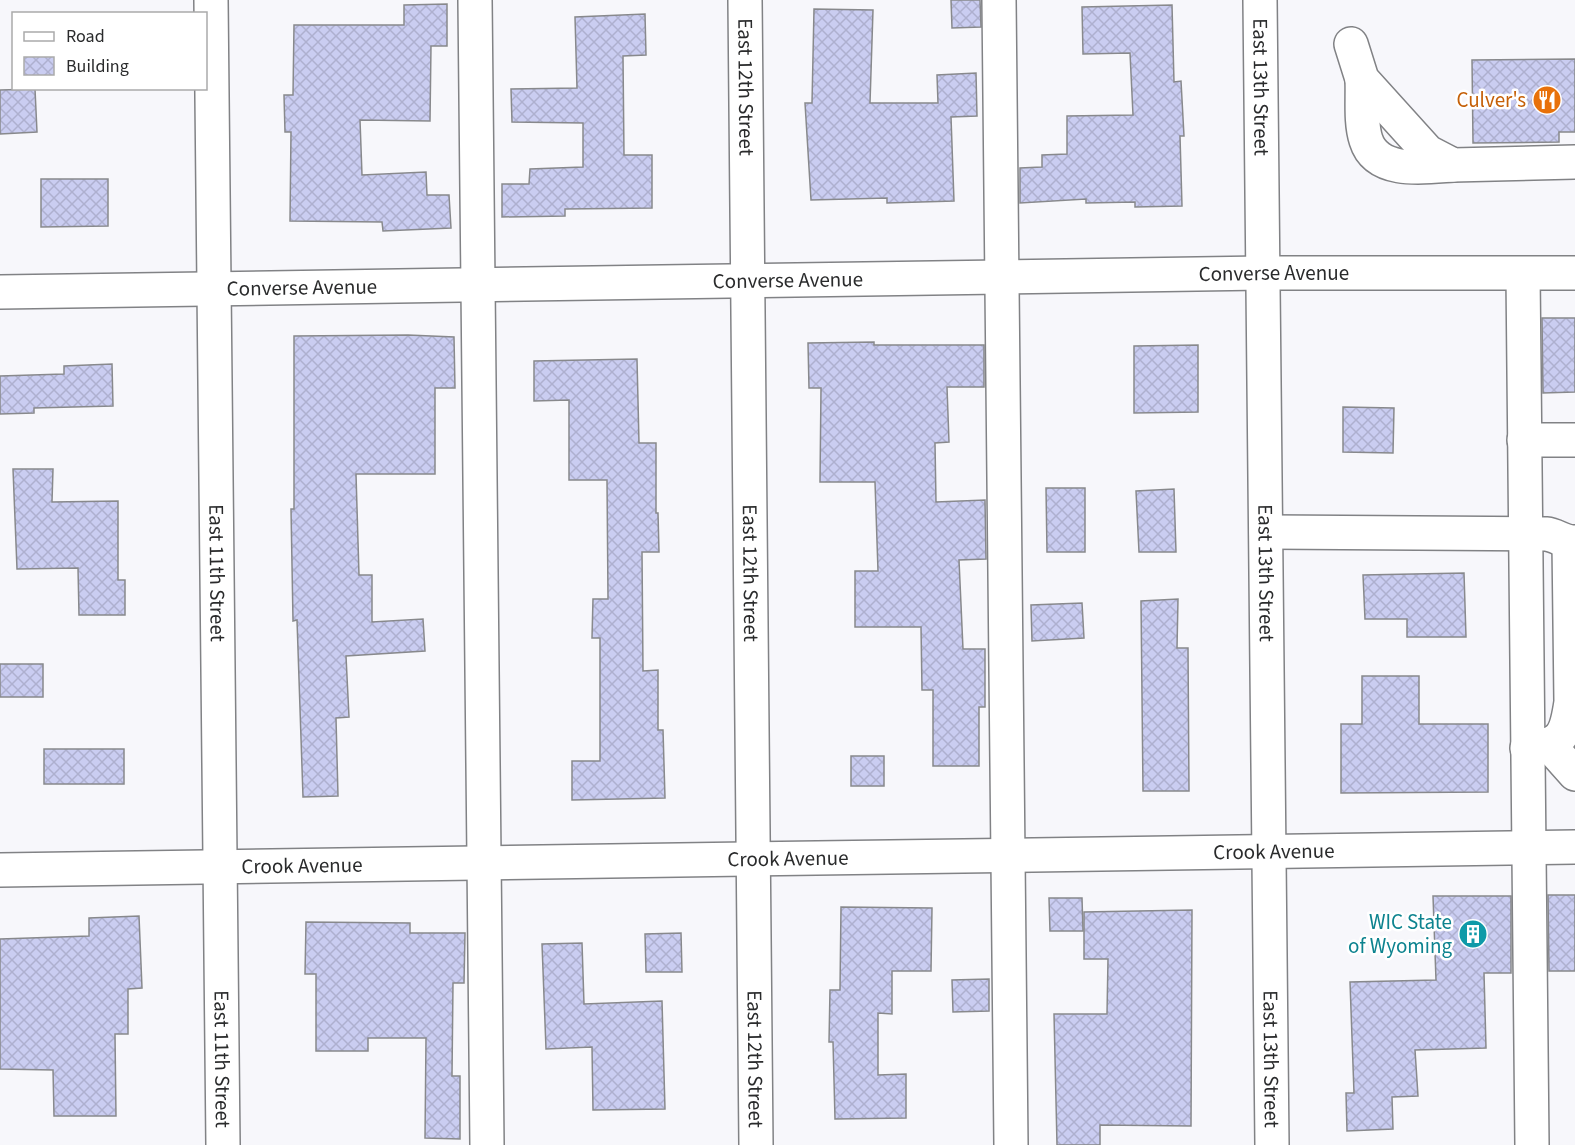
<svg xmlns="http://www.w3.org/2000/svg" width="1575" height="1145" font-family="'Source Sans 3',sans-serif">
	<defs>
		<pattern id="building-cross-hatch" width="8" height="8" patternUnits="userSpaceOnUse" patternTransform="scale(1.5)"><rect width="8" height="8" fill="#cacdf1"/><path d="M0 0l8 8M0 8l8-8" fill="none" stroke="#aeb0cf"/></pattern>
	</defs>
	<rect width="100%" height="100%" fill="#f7f7fb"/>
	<g fill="url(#building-cross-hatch)" stroke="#88898c" stroke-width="1.5">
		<path d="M 951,0 L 980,0 L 981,27 L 952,28 Z"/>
		<path d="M 447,4 L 447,46 L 431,46 L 430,121 L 360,120 L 362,175 L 426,172 L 427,195 L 449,195 L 451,228 L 383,231 L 382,222 L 290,221 L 291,132 L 285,132 L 284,95 L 293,95 L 294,25 L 404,25 L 404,5 Z"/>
		<path d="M 1172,5 L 1174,82 L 1181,81 L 1184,136 L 1180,136 L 1182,206 L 1135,207 L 1135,202 L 1086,203 L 1086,199 L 1020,203 L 1020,168 L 1042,167 L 1042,155 L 1067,154 L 1067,116 L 1133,115 L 1130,53 L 1083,54 L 1082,7 Z"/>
		<path d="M 814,9 L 873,10 L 870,103 L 938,103 L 937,75 L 976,73 L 977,116 L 951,117 L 954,201 L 887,203 L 887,198 L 811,200 L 805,103 L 812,103 Z"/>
		<path d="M 645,14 L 646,55 L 623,56 L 624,155 L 652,155 L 652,208 L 565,209 L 565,216 L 502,217 L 502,184 L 529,184 L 530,169 L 583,167 L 583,123 L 512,122 L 511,89 L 577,88 L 575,17 Z"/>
		<path d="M 1575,59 L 1575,132 L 1559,132 L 1559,142 L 1473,143 L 1472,60 Z"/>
		<path d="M 35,89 L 37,132 L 0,134 L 0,90 Z"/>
		<path d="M 41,179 L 108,179 L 108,226 L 41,227 Z"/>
		<path d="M 1542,318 L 1575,318 L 1575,392 L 1543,393 Z"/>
		<path d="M 408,335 L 454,337 L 455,388 L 435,388 L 435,474 L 356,474 L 359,575 L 372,575 L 372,622 L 423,619 L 425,651 L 346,656 L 349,717 L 336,718 L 338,796 L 303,797 L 297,620 L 293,621 L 291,509 L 294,509 L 294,336 Z"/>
		<path d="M 874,342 L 874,345 L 984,345 L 984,387 L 947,387 L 949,442 L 935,443 L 936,502 L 985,500 L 986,559 L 959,560 L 963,649 L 985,649 L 985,707 L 979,707 L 979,766 L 933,766 L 933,690 L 922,690 L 921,627 L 855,627 L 855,571 L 878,571 L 875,482 L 820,482 L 821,388 L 809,388 L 808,343 Z"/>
		<path d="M 1198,345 L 1198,412 L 1134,413 L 1134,346 Z"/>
		<path d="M 637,359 L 639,443 L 656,443 L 656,513 L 658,513 L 659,552 L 642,552 L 643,671 L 658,670 L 658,730 L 663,730 L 665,798 L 572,800 L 572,761 L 600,761 L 600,638 L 592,638 L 593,599 L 608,599 L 607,480 L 569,480 L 569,400 L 534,401 L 534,361 Z"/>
		<path d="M 112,364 L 113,406 L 34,408 L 34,413 L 0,414 L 0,376 L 64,374 L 64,366 Z"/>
		<path d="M 1343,407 L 1394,408 L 1393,453 L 1343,452 Z"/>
		<path d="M 13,469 L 53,469 L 52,502 L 118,501 L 118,580 L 125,580 L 125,615 L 79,615 L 78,568 L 17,569 Z"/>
		<path d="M 1046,488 L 1085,488 L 1085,552 L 1047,552 Z"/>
		<path d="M 1174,489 L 1176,552 L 1139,552 L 1136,491 Z"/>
		<path d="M 1464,573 L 1466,637 L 1407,637 L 1407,619 L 1365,619 L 1363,575 Z"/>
		<path d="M 1178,599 L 1177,648 L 1188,648 L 1189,791 L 1143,791 L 1141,601 Z"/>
		<path d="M 1082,603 L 1084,638 L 1032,641 L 1031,605 Z"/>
		<rect x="0" y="664" width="43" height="33"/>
		<path d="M 1362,676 L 1419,676 L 1419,724 L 1488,724 L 1488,792 L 1341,793 L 1341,724 L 1362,724 Z"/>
		<rect x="44" y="749" width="80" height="35"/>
		<rect x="851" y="756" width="33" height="30"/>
		<path d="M 1548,895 L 1575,895 L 1575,971 L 1549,971 Z"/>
		<path d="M 1433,896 L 1511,896 L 1511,973 L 1484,973 L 1486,1048 L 1415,1050 L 1418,1096 L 1392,1097 L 1393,1129 L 1347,1131 L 1346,1093 L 1354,1093 L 1350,982 L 1436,980 Z"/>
		<path d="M 1049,898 L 1082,898 L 1083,931 L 1050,931 Z"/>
		<path d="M 841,907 L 932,908 L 931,971 L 892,971 L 892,1014 L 878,1013 L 878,1075 L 906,1074 L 906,1118 L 835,1119 L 833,1042 L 829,1042 L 830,990 L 840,990 Z"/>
		<path d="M 1192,910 L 1191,1126 L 1100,1125 L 1100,1145 L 1057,1145 L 1054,1014 L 1107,1014 L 1108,959 L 1084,959 L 1084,912 Z"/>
		<path d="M 139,916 L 142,988 L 128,989 L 128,1034 L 115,1034 L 116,1116 L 54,1116 L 53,1070 L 0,1069 L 0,939 L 89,936 L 89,918 Z"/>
		<path d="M 306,922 L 410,923 L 410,933 L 465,933 L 464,983 L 453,983 L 452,1076 L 460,1076 L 460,1139 L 425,1138 L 426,1038 L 368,1038 L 368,1051 L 316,1051 L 316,974 L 305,974 Z"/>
		<path d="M 681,933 L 682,972 L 646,972 L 645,934 Z"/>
		<path d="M 582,943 L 584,1004 L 662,1001 L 665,1109 L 593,1110 L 592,1047 L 546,1049 L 542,944 Z"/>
		<path d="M 989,979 L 989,1011 L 953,1012 L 952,980 Z"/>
	</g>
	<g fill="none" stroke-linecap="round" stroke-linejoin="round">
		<g stroke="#818285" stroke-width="36">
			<g id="minor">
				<path id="s1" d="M 211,0 L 223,1145"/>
				<path d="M 475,0 L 487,1145"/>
				<path id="s2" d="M 745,0 L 756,1145"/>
				<path d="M 999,0 L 1011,1145"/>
				<path id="s3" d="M 1260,0 L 1272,1145"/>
				<path d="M 1351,44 L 1362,79 L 1428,152 L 1453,165 L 1575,162"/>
				<path d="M 1362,79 C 1363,97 1360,122 1366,140 C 1377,175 1426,167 1453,165"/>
				<path d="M 1523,274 L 1532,1145"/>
				<path id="s4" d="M 0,292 L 1263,273 L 1575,273"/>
				<path d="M 1524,440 L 1575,440"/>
				<path d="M 1266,532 L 1546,534 C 1557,535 1564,543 1575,542"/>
				<path d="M 1550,746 L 1575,774"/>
				<path d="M 1527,748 C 1562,745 1566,736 1571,702 L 1569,542"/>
				<path id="s5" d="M 0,870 L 1575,847"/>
			</g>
		</g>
		<use href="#minor" stroke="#fff" stroke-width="33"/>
	</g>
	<defs>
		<g id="restaurant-disc" transform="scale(1.5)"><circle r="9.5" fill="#e8710a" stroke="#fff"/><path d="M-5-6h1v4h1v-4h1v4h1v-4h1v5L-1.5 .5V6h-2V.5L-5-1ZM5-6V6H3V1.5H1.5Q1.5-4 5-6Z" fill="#fff"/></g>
		<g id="building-disc" transform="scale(1.5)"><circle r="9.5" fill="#0f9aa8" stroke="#fff"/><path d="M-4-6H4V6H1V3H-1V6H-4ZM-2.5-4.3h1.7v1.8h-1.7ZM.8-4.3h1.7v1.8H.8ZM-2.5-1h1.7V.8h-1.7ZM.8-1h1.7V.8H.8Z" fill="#fff"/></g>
	</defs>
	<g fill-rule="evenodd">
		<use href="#restaurant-disc" x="1547" y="100"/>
		<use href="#building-disc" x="1473" y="934"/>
	</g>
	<g text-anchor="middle" stroke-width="5" stroke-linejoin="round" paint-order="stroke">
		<g font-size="21" fill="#2a2b2c" stroke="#fff">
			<text dy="7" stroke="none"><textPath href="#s2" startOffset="87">East 12th Street</textPath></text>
			<text dy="7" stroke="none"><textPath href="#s3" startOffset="87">East 13th Street</textPath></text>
			<text dy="7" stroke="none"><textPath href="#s4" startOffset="1274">Converse Avenue</textPath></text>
			<text dy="7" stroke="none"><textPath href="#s4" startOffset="788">Converse Avenue</textPath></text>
			<text dy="7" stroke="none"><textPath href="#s4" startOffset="302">Converse Avenue</textPath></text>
			<text dy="7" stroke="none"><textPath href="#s3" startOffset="573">East 13th Street</textPath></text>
			<text dy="7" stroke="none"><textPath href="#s1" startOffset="573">East 11th Street</textPath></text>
			<text dy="7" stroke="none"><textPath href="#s2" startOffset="573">East 12th Street</textPath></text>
			<text dy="7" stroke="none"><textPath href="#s5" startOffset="1274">Crook Avenue</textPath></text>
			<text dy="7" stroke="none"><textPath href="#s5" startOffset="788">Crook Avenue</textPath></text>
			<text dy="7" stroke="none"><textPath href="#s5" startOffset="302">Crook Avenue</textPath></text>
			<text dy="7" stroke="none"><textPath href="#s1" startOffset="1059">East 11th Street</textPath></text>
			<text dy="7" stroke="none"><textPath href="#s2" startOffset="1059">East 12th Street</textPath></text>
			<text dy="7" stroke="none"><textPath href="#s3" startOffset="1059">East 13th Street</textPath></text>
		</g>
		<g font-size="21" fill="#c56008" stroke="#fff" text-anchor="end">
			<text x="1526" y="107">Culver's</text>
		</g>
		<g font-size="21" fill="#0d838f" stroke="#fff" text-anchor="end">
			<text x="1452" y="929">WIC State<tspan x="1452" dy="24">of Wyoming</tspan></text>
		</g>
	</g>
	<rect x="12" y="12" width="195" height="78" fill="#ffffff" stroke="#aaaaab" stroke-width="1.5"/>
	<rect x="24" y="32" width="30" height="9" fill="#ffffff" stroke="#aaaaab" stroke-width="1.5"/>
	<text x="66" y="42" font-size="18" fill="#2a2b2c">Road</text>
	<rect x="24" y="57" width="30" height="18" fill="url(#building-cross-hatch)" stroke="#aaaaab" stroke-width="1.5"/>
	<text x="66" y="72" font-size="18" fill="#2a2b2c">Building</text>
</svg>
